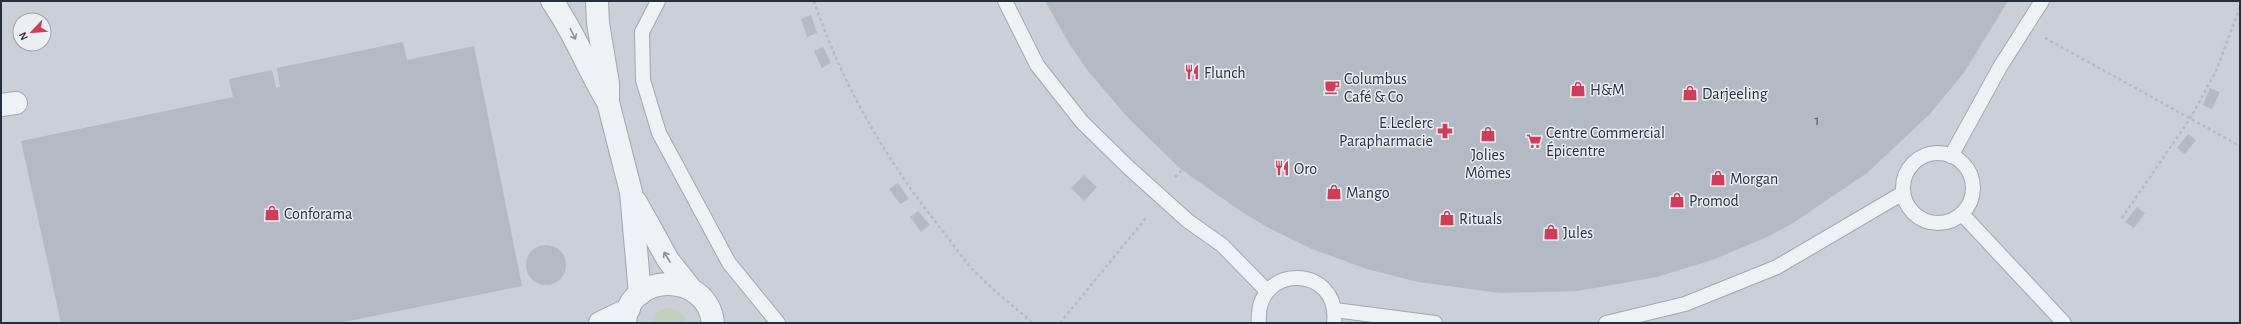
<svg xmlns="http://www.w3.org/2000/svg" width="2241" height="324" font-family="'Alegreya Sans',sans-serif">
	<rect width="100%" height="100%" fill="#dce0e6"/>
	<path fill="#cacfd8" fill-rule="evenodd" d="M 1,1 L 2240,1 L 2240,323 L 1,323 ZM 20,20 L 44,20 L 44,44 L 20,44 Z"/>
	<path fill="#c2d0bd" d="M 668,308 C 678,310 684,314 687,323 L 651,323 L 656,313 Z"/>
	<g fill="#b3bac3">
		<path d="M 1045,1 L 2008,1 L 1965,71 L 1930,114 L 1867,173 L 1793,223 L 1769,236 L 1715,259 L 1657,277 L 1578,291 L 1500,293 L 1418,282 L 1367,269 L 1312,249 L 1267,227 L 1242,212 L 1182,170 L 1129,119 L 1088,71 L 1070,45 Z"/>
		<path d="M 811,15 L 817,33 L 807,37 L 801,19 Z"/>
		<path d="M 403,42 L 407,60 L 474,46 L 522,286 L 339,323 L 61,323 L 21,141 L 233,97 L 229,79 L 272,70 L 276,88 L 280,87 L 277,68 Z"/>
		<path d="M 823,47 L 831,63 L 822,68 L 814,51 Z"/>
		<path d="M 2210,88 L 2220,92 L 2212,109 L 2203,105 Z"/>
		<path d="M 2188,134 L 2196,140 L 2185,154 L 2177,148 Z"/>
		<path d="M 1084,175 L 1097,187 L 1084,201 L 1071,188 Z"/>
		<path d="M 898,183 L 909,199 L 900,204 L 889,189 Z"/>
		<path d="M 2137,207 L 2145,213 L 2134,228 L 2125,222 Z"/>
		<path d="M 918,211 L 930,225 L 921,232 L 910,217 Z"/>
		<circle cx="546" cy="265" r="20"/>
	</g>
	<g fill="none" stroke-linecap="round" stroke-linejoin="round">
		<g stroke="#a2a7b0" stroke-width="16">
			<g id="service">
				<path d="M 658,1 L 642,32 L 643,80 L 659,133 L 729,263 L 778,323"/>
				<path d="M 1005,1 L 1037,65 L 1082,122 L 1129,168 L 1188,221 L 1222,245 L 1267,291"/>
				<circle cx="1938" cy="188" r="35"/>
				<path d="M 1951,156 L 2000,67 L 2042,1"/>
				<path d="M 1962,214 L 2064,323"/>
				<path d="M 1335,310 L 1435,323"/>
				<path d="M 1259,323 C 1254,262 1341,264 1334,323"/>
				<path d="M 1606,323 L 1685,304 L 1777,267 L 1903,193"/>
			</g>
		</g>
		<g stroke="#a2a7b0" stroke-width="24">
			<g id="minor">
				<path d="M 552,1 C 574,32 587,67 606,99"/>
				<path d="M 597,1 L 598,23 L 608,83 L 608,102 L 631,192 L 640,294"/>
				<path d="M 1,105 L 16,103"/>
				<path d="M 636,202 L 668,260 L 691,289"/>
				<path d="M 600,323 L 629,309"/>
				<path d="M 625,323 C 627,272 707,270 713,323"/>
			</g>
		</g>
		<g stroke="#b6bbc1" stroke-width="2.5" stroke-dasharray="3 3" stroke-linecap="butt">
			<path d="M 814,1 C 843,87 889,165 946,235 C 955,247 964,260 974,271 C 993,290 1013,306 1033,323"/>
			<path d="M 2045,38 L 2240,146"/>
			<path d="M 1175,177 L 1182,170"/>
			<path d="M 2122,218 L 2191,117 L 2216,71 L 2240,7"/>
			<path d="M 1060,323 L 1146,218"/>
		</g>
		<use href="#service" stroke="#eef1f5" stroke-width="14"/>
		<use href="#minor" stroke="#eef1f5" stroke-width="22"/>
	</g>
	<defs><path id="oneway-shaft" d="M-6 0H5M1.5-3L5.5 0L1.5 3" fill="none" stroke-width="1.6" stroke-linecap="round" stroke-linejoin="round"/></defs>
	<g stroke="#8a9098">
		<use href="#oneway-shaft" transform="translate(573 34) rotate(64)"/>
		<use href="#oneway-shaft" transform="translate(667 257) rotate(-121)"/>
	</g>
	<defs>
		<g id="restaurant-bare" transform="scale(1.2)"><path d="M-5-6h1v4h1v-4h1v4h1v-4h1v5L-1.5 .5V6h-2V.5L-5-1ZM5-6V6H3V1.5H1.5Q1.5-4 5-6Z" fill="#ce3e5a" stroke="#ebeff4" stroke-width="2.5" paint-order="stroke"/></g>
		<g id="cafe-bare" transform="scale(1.2)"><path d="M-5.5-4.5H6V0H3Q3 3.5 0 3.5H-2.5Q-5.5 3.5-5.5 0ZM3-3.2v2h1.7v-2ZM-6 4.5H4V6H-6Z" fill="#ce3e5a" stroke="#ebeff4" stroke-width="2.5" paint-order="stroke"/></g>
		<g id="shop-bare" transform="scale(1.2)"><path d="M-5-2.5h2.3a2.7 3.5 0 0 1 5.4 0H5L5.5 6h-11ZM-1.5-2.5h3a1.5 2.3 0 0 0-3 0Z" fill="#ce3e5a" stroke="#ebeff4" stroke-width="2.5" paint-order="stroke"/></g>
		<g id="pharmacy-bare" transform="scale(1.2)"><path d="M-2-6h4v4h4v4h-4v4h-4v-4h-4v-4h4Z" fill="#ce3e5a" stroke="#ebeff4" stroke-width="2.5" paint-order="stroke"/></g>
		<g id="supermarket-bare" transform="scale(1.2)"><path d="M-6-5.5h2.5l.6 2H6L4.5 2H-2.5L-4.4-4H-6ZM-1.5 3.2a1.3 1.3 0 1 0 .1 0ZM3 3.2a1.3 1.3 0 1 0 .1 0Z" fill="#ce3e5a" stroke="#ebeff4" stroke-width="2.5" paint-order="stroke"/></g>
	</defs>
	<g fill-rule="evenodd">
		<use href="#restaurant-bare" x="1192" y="72"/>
		<use href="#cafe-bare" x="1332" y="87"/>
		<use href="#shop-bare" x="1578" y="89"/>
		<use href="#shop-bare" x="1690" y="93"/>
		<use href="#pharmacy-bare" x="1445" y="131"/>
		<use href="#shop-bare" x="1488" y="134"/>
		<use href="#supermarket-bare" x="1534" y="141"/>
		<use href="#restaurant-bare" x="1282" y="168"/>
		<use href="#shop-bare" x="1718" y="178"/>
		<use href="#shop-bare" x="1334" y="192"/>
		<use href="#shop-bare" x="1677" y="200"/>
		<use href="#shop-bare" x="272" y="213"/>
		<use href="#shop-bare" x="1447" y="218"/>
		<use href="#shop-bare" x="1551" y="232"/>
	</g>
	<g text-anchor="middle" stroke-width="3" stroke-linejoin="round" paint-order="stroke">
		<g font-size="14" fill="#49525e">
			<text x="1817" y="125">1</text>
		</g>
		<g font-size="16" fill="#262f3c" stroke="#ebeff4" text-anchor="start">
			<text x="1204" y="78">Flunch</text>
			<text x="1344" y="84">Columbus<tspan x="1344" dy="18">Café &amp; Co</tspan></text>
			<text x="1590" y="95">H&amp;M</text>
			<text x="1702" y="99">Darjeeling</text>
			<text x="1433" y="128" text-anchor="end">E.Leclerc<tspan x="1433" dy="18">Parapharmacie</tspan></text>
			<text x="1546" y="138">Centre Commercial<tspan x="1546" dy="18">Épicentre</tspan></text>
			<text x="1488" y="160" text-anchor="middle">Jolies<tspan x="1488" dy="18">Mômes</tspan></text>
			<text x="1294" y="174">Oro</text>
			<text x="1730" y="184">Morgan</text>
			<text x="1346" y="198">Mango</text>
			<text x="1689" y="206">Promod</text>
			<text x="284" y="219">Conforama</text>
			<text x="1459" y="224">Rituals</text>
			<text x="1563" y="238">Jules</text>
		</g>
	</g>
	<rect width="2241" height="324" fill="none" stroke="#262f3c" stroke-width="4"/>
	<g transform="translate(32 32) rotate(244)"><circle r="19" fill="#ebeff4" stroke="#9ca2aa"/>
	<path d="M0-3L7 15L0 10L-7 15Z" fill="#ce3e5a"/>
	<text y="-6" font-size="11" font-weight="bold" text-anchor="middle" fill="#262f3c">N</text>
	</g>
</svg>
